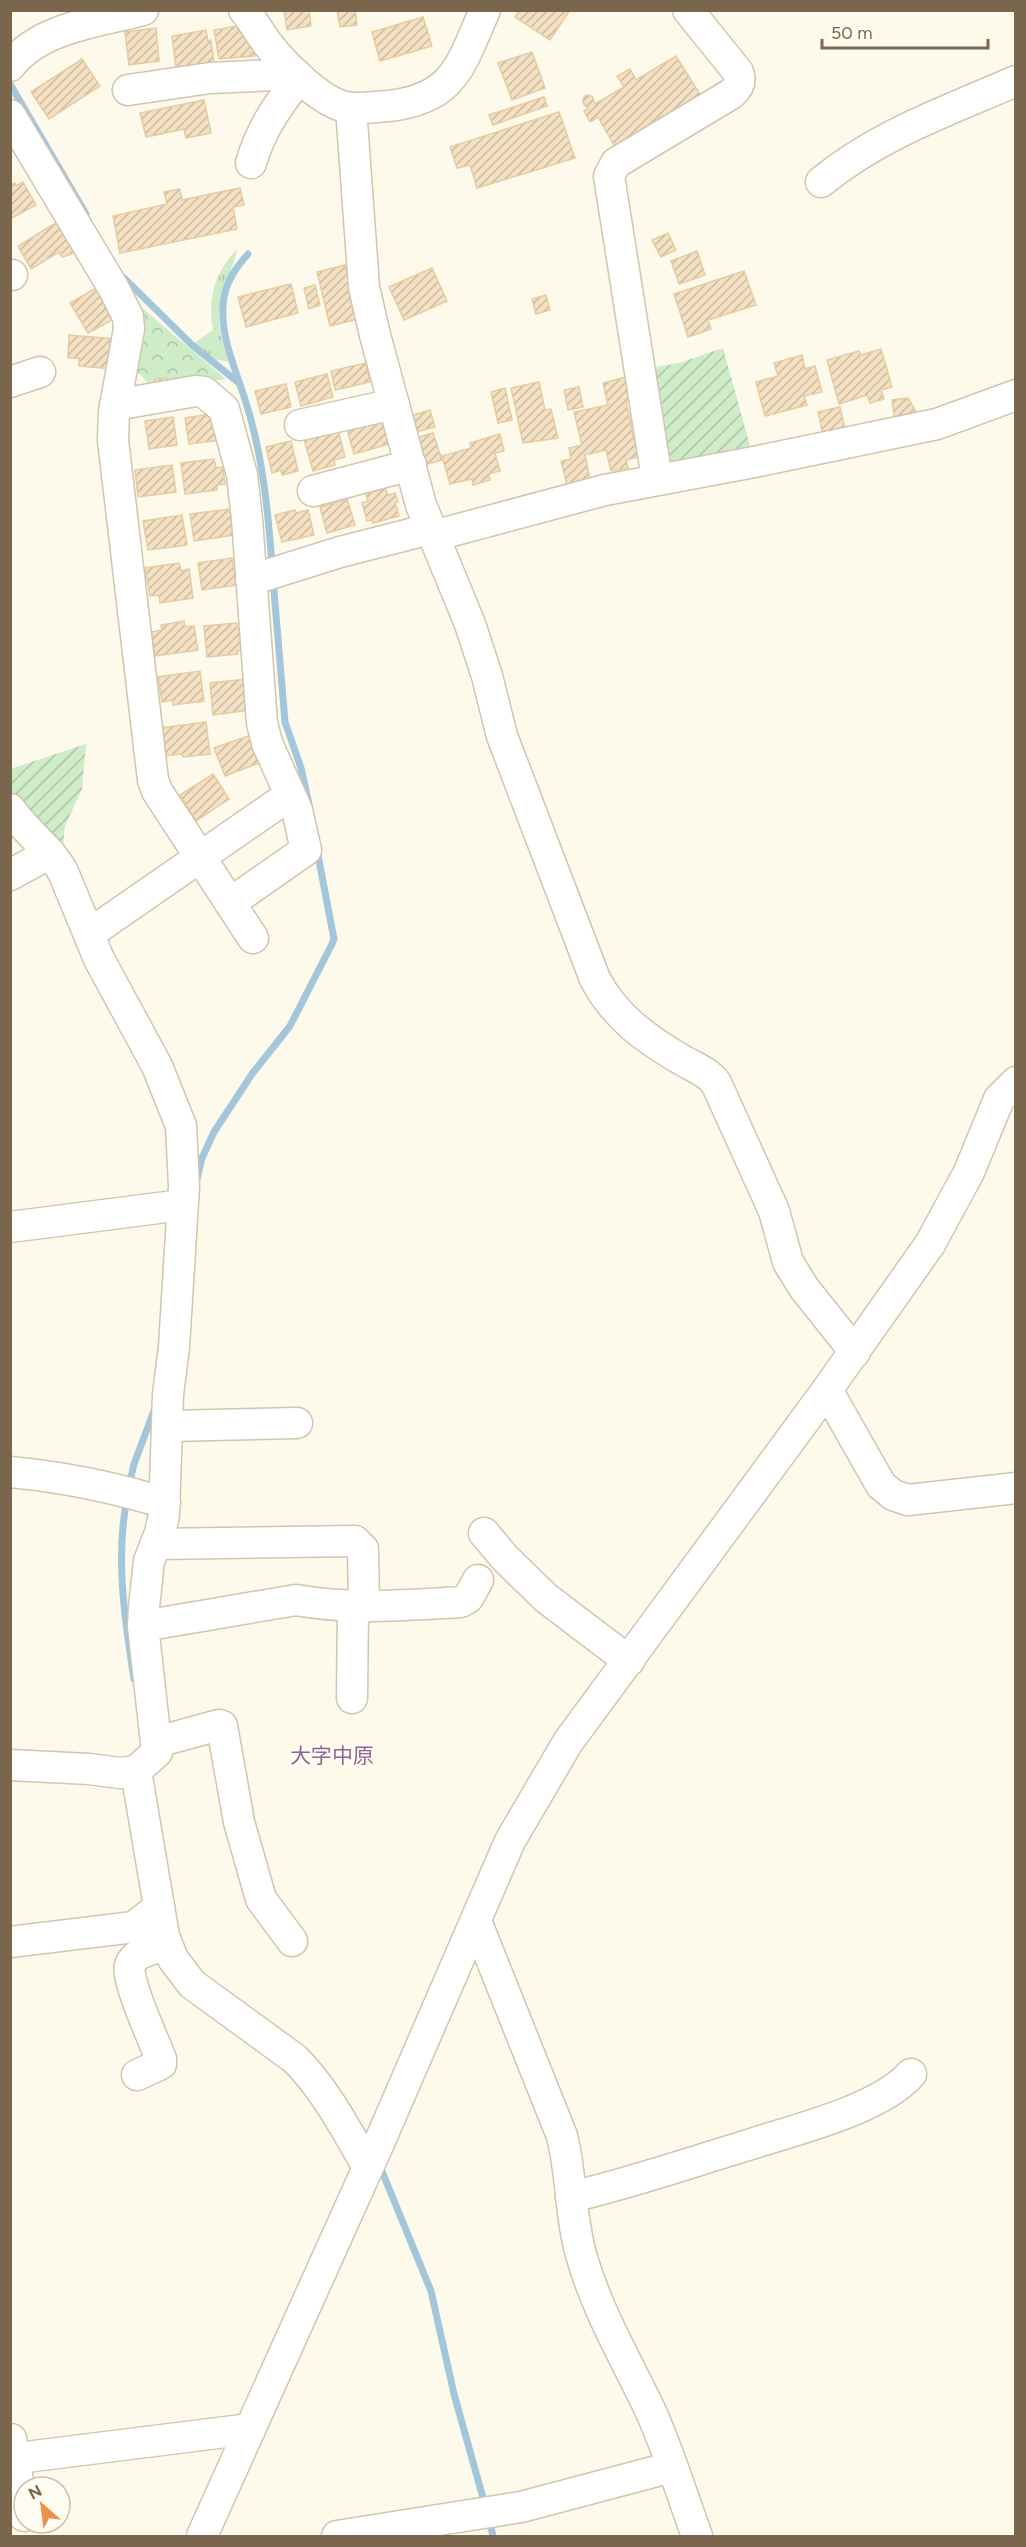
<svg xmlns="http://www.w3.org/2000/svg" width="1026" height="2547" font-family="Figtree,'Noto Sans JP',sans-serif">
	<defs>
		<pattern id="grass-tufts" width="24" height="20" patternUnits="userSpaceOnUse" patternTransform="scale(1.5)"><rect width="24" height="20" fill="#cfecc8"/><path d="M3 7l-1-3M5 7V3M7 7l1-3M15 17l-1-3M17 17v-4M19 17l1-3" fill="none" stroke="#adc3a5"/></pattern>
		<pattern id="park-crowns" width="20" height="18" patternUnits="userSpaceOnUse" patternTransform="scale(1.5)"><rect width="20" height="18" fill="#cfecc8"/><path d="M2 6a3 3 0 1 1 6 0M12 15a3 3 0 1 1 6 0" fill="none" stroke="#adc3a5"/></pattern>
		<pattern id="garden-furrows" width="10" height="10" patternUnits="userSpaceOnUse" patternTransform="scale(1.5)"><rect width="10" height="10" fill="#cfecc8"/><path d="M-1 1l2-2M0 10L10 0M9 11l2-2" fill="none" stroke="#adc3a5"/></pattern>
		<pattern id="building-hatch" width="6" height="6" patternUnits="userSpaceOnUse" patternTransform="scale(1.5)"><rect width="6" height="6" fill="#f4e0c2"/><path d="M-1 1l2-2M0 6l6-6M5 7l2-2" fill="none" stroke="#cbb9a0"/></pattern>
	</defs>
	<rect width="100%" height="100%" fill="#fdfaeb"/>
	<path fill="url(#grass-tufts)" d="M 237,249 C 233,272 219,291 219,314 C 218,329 225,347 228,362 L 211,358 L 194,343 L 213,330 C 207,298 215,272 237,249 Z"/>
	<path fill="url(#park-crowns)" d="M 141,307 L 226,379 L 153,389 L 135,369 Z"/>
	<g fill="url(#garden-furrows)">
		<path d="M 723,348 L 752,453 L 666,466 L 645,369 L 679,363 Z"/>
		<path d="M 86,744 L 82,789 L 65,826 L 63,846 L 10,798 L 10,769 Z"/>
	</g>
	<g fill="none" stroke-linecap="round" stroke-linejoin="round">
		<g stroke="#a4c6db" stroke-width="7">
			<path d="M 10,84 L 86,214"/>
			<path d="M 248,254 C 233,271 224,285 223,307 C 221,341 238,375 247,406 C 263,458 268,511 272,565"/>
			<path d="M 124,278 L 192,345 L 239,383"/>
			<path d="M 273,579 L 285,722 L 301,768 L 309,804"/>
			<path d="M 196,1183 L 202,1158 L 214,1132 L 252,1074 L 290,1026 L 332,944 L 334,939 L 317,850"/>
			<path d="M 129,1486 L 134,1464 L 155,1408"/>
			<path d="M 127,1499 C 115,1558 125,1621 134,1679"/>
			<path d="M 379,2164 L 431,2291 L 454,2394 L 485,2505"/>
			<path d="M 489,2519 L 493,2536"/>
		</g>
	</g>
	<g fill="url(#building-hatch)" stroke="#e7cba1" stroke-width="1.5">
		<path d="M 284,10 L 309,10 L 311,26 L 287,30 Z"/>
		<path d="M 337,10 L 355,10 L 357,25 L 340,27 Z"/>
		<path d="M 520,10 L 570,10 L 550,40 L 515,17 Z"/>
		<path d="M 423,17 L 432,46 L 380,61 L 372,32 Z"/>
		<path d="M 243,25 L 251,32 L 255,56 L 219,59 L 214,30 Z"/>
		<path d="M 156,28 L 159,61 L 129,65 L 125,32 Z"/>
		<path d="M 206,30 L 208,41 L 211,40 L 214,63 L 176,68 L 172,36 Z"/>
		<path d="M 532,52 L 545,88 L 512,100 L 498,63 Z"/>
		<path d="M 676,56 L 701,96 L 615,147 L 598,117 L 590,122 L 584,111 L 588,109 L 583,103 L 583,99 L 586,95 L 592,96 L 595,104 L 624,87 L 617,76 L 630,69 L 636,80 Z"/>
		<path d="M 82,59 L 100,86 L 49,119 L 31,92 Z"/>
		<path d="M 544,97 L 547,106 L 493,125 L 489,115 Z"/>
		<path d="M 204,100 L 211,133 L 186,138 L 184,129 L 146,137 L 140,113 Z"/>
		<path d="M 559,112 L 575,158 L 477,188 L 470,165 L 457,168 L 450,147 Z"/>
		<path d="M 23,182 L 36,205 L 10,219 L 10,185 L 15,183 L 16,186 Z"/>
		<path d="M 240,188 L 244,205 L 233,207 L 237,229 L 120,253 L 113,216 L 167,204 L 164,192 L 180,189 L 182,200 Z"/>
		<path d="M 57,222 L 73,250 L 72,254 L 62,257 L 59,252 L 31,269 L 18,246 Z"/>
		<path d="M 668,233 L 676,250 L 661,257 L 652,240 Z"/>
		<path d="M 697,251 L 705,275 L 679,284 L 671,261 Z"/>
		<path d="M 345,265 L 358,319 L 330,326 L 317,272 Z"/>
		<path d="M 432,268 L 447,301 L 404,320 L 389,287 Z"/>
		<path d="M 744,271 L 756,305 L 708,320 L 711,329 L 688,337 L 674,294 Z"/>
		<path d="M 291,284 L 298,313 L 246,327 L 238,297 Z"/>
		<path d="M 315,285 L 320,305 L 309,309 L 304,288 Z"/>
		<path d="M 96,288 L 114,319 L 88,333 L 70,303 Z"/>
		<path d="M 546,295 L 550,310 L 536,314 L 532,299 Z"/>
		<path d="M 69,335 L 116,339 L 114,369 L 79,366 L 79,358 L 68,358 Z"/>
		<path d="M 881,349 L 892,387 L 881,390 L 884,399 L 870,403 L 867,395 L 839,404 L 827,360 L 859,351 L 861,355 Z"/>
		<path d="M 802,355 L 805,369 L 815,366 L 822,392 L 804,396 L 807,405 L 765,416 L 756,382 L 778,376 L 774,363 Z"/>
		<path d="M 366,363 L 370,382 L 335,390 L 331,371 Z"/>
		<path d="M 327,374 L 333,397 L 301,406 L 295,382 Z"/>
		<path d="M 626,377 L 631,401 L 626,402 L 634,439 L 638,439 L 642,456 L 626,460 L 628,468 L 611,471 L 606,450 L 585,455 L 591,484 L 568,489 L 561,461 L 571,459 L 569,448 L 582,445 L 574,412 L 608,405 L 603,383 Z"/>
		<path d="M 167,378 L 168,386 L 155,387 L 154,379 Z"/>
		<path d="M 539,382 L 545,410 L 551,409 L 558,438 L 523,443 L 511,388 Z"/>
		<path d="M 286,384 L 291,407 L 261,414 L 255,391 Z"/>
		<path d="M 579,387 L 583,407 L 568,410 L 564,390 Z"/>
		<path d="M 505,388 L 512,420 L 498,423 L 491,392 Z"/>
		<path d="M 908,398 L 919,417 L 895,422 L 892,400 Z"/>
		<path d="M 840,407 L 845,430 L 823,435 L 818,412 Z"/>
		<path d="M 430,410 L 435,427 L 412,433 L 407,417 Z"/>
		<path d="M 217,413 L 221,440 L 189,444 L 185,418 Z"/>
		<path d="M 173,417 L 177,445 L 149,449 L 145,421 Z"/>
		<path d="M 383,419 L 389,444 L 354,454 L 347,429 Z"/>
		<path d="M 338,430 L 345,457 L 334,460 L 335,465 L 313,471 L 304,439 Z"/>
		<path d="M 433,433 L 442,460 L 424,465 L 416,438 Z"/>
		<path d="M 500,434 L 504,451 L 495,453 L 500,471 L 489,474 L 490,480 L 473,485 L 472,479 L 450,484 L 442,456 L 471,448 L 470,443 Z"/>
		<path d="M 291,441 L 298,471 L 282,475 L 281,470 L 272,473 L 266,447 Z"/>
		<path d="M 214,459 L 216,468 L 223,467 L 225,484 L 217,485 L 217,490 L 185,494 L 181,463 Z"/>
		<path d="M 172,465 L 176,492 L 138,497 L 135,470 Z"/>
		<path d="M 385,488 L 388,495 L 395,493 L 398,502 L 395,503 L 399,516 L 373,523 L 372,520 L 367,521 L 362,503 L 368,501 L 366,494 Z"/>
		<path d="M 347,499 L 355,525 L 327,533 L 320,507 Z"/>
		<path d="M 230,509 L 234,535 L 194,541 L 190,514 Z"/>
		<path d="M 295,510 L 296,513 L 308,510 L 314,535 L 282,542 L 275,515 Z"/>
		<path d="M 182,515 L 187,545 L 148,550 L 143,521 Z"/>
		<path d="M 232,558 L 236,585 L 202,590 L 198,563 Z"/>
		<path d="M 179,563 L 181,571 L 189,569 L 193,598 L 160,603 L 159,595 L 150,596 L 145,568 Z"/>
		<path d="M 184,621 L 185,627 L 194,626 L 198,650 L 155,656 L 151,632 L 162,630 L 161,625 Z"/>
		<path d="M 237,623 L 237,628 L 246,628 L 248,650 L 237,651 L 238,654 L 207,657 L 204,626 Z"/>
		<path d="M 200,671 L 204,701 L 173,705 L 172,700 L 162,702 L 158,677 Z"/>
		<path d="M 246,679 L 250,710 L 213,715 L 210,683 Z"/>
		<path d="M 206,722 L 210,754 L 183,757 L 182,754 L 164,756 L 160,728 Z"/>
		<path d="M 254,734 L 264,761 L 225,776 L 214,748 Z"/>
		<path d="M 213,774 L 229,799 L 196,821 L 180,795 Z"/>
	</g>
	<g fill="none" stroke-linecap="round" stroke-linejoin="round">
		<g stroke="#d1c5af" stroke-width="33">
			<g id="minor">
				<path d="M 244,10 C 254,22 261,36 271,48 C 286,67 319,99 342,106 C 356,110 374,107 388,106 C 455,99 461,64 485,10"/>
				<path d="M 10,66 C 40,27 98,22 143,10"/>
				<path d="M 128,90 L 210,78 L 296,74"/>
				<path d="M 351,108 L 364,287 L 375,335 L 421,505 L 470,624 L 487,676 L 502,736 L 595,979 C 615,1017 646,1039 682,1060 C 694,1067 708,1072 716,1083 L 774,1211 L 788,1262 L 804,1288 L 855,1352"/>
				<path d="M 10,115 L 114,289 L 128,317 L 129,329 L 114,412 L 113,440 L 153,780 L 157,791 L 253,938"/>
				<path d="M 251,163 C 261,129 278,104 300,78"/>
				<path d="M 821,182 C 878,135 949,110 1016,81"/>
				<path d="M 10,275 L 12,275"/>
				<path d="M 10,382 L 40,372"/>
				<path d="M 115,405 L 196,391 L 204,392 L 224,409 L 242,475 L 247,519 L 262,723 L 267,743 L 297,810 L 306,850 L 230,903"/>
				<path d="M 300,425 L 394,404"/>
				<path d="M 657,479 L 609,176 L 616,163 L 731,94 C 738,88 742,82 738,72 L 688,10"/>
				<path d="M 313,491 L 411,465"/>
				<path d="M 433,536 L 605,490 L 754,462 L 937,424 L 1016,395"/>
				<path d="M 251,580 L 340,552 L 430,529"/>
				<path d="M 10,809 C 26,832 50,848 63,872 L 99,959 L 157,1066 L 181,1126 L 184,1186 L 174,1347 L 168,1394 L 164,1515 L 160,1533 L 149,1561 L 144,1607 L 143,1626 L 157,1752 L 136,1771 L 164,1936 L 173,1959 L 192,1984 L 295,2059 C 326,2090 346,2130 368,2167"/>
				<path d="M 10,875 L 50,853"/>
				<path d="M 89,934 L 290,795"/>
				<path d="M 10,1227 L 182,1205"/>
				<path d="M 827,1390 L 881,1485 L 893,1495 L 908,1500 L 1016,1488"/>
				<path d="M 168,1426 L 297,1423"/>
				<path d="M 10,1472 C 64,1477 113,1487 165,1503"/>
				<path d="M 484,1533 L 505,1558 L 546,1598 L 629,1661"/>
				<path d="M 156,1544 L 355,1541 L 363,1549 L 364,1607"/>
				<path d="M 143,1626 L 296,1600 C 351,1610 406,1605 461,1602 L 468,1598 L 478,1580"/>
				<path d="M 352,1698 L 353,1606"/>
				<path d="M 157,1742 L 219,1725 L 222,1726 L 239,1822 L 261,1899 L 292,1941"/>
				<path d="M 10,1765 L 89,1769 L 120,1773 L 136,1771"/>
				<path d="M 476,1921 L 562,2136 C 572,2176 570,2218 582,2258 C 598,2313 627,2361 651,2412 C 669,2452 682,2495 697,2536"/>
				<path d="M 10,1942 L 134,1927 L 159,1907"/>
				<path d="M 137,2075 L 161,2064 L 161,2059 C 155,2043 125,1978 130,1965 C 135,1951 155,1949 167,1945"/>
				<path d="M 571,2197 C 631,2183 689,2163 748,2145 C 794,2130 879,2110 911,2074"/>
				<path d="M 11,2439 L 24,2516"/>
				<path d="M 10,2459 L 250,2429"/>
				<path d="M 202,2536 L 379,2143 L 510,1841 L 568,1742 L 827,1390 L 930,1244 L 969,1172 L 999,1099 L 1016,1082"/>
				<path d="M 337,2536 L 521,2507 L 672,2467"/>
			</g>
		</g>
		<use href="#minor" stroke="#fff" stroke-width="30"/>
	</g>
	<g text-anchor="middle" stroke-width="5" stroke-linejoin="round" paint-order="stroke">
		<g font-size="21" fill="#8f6595" stroke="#fffdf2">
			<text x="332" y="1763">大字中原</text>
		</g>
	</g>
	<rect width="1026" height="2547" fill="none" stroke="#7a664c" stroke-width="24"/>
	<g transform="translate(42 2505) rotate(332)"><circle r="28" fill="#fffdf2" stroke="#cac1b0" stroke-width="1.5"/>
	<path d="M0-4.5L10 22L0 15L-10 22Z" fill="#e9914e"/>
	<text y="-9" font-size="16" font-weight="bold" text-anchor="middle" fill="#7a664c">N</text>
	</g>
	<path d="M822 39v9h166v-9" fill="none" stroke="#7a664c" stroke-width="3"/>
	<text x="831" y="39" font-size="18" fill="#7a664c" stroke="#fffdf2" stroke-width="4.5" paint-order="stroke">50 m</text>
</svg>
